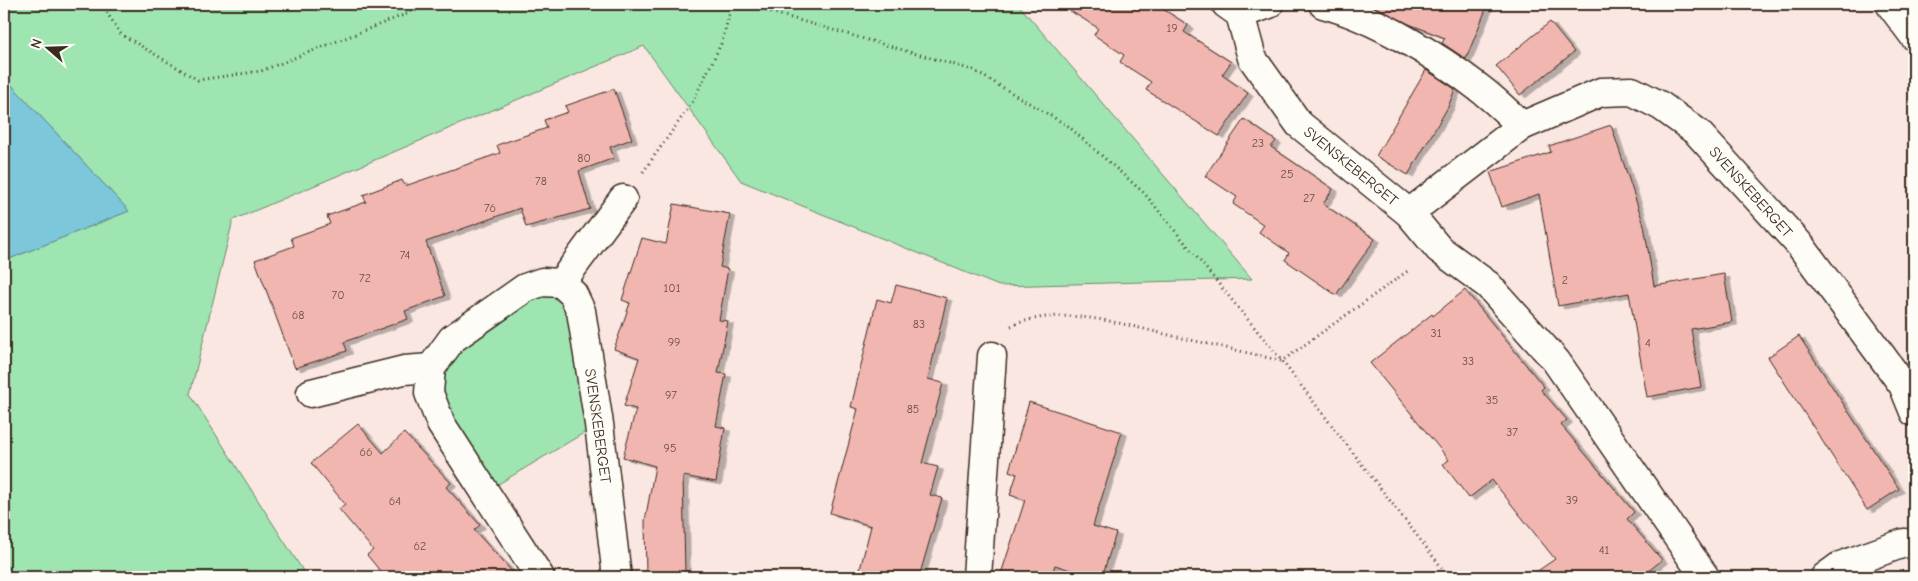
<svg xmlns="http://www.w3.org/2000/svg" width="1918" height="581" font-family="'Comic Neue',sans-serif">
	<defs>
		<filter id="shadow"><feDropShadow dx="5.5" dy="3" stdDeviation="0" flood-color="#0004"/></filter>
	</defs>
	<rect width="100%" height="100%" fill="#fae7e2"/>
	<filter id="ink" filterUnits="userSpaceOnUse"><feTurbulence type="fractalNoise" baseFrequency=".02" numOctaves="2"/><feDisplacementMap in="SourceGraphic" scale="10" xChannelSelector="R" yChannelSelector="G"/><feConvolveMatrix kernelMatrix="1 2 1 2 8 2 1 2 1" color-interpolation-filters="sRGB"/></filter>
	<g filter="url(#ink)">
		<g fill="#9ee5b2" stroke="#6c8868">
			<path d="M 4,4 L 149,4 L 156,9 L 160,4 L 1018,4 L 1252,279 L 999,286 L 741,181 L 644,46 L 233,220 L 190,394 L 307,577 L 4,577 L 4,261 L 129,211 L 4,77 Z"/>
			<path d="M 561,283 L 599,424 L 485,492 L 431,368 L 452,339 Z"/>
		</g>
		<path fill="#7bc7da" stroke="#61888f" d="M 4,77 L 129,211 L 4,261 Z"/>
		<g fill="#f2b6b1" stroke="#3b2a1e" filter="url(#shadow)">
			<path d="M 1059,4 L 1155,4 L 1188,25 L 1184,32 L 1231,62 L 1222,75 L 1248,93 L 1219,136 L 1146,90 L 1151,82 L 1120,62 L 1124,55 L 1094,35 L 1098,28 Z"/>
			<path d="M 1369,4 L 1488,4 L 1466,59 L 1442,43 L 1445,38 L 1409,24 Z"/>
			<path d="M 1550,22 L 1574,52 L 1520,95 L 1496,66 Z"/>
			<path d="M 1426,70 L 1455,89 L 1448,107 L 1408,175 L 1376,156 Z"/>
			<path d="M 614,89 L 632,139 L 610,147 L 614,158 L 579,171 L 590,209 L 526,227 L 520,208 L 426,242 L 445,296 L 405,311 L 408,319 L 344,342 L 347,351 L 295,368 L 255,260 L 294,246 L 291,238 L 330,224 L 327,216 L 366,202 L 363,195 L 402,180 L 405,186 L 500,153 L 497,145 L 547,128 L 544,120 L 568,112 L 565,106 Z"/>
			<path d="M 1244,119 L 1276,141 L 1271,147 L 1333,189 L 1323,204 L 1375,239 L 1336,295 L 1285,260 L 1289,253 L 1259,232 L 1264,225 L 1233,204 L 1237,197 L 1205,176 Z"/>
			<path d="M 1611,125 L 1644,225 L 1654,286 L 1724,274 L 1732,322 L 1691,329 L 1701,387 L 1647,397 L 1629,293 L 1558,306 L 1539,194 L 1502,207 L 1490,172 L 1551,152 L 1549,146 Z"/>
			<path d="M 674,204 L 730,214 L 720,267 L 728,269 L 719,320 L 728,321 L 718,373 L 726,374 L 716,426 L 725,428 L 716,482 L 683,476 L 685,573 L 646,574 L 645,521 L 655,466 L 623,457 L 636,409 L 624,406 L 639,358 L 614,349 L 630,303 L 622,300 L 642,238 L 666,244 Z"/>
			<path d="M 896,285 L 947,298 L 928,379 L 943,383 L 922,463 L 938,467 L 930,495 L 942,498 L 919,577 L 858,577 L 871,526 L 830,513 L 858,409 L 851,407 L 877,299 L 891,303 Z"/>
			<path d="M 1465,290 L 1544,387 L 1541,390 L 1567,420 L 1561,425 L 1634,512 L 1627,519 L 1662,560 L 1641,577 L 1529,577 L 1555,559 L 1492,480 L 1469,498 L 1443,464 L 1449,460 L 1370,363 L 1432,314 L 1433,316 Z"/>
			<path d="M 1799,336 L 1899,489 L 1867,510 L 1768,357 Z"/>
			<path d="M 1029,402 L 1122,432 L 1093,526 L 1116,533 L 1102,577 L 1092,577 L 1055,565 L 1051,577 L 1000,577 L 1025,500 L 1010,495 L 1017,474 L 1009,471 Z"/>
			<path d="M 358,424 L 383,453 L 404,433 L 451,483 L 446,487 L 480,525 L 474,530 L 517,577 L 385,577 L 367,555 L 373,550 L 339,509 L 345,504 L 311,463 Z"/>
		</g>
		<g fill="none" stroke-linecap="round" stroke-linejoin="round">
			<g stroke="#3b2a1e" stroke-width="31">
				<g id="minor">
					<path d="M 1226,4 L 1240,14 L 1252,58 L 1299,124 L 1409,213 L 1439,249 L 1488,285 L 1556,361 L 1705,577"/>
					<path d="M 1323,4 C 1373,17 1438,56 1479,88 C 1494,99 1508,113 1522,126"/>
					<path d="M 1890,4 L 1914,36"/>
					<path d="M 1240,14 L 1269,4"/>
					<path d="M 1409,213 L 1522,126 L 1601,92 L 1632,91 L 1661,106 L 1697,132 L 1800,245 L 1903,385 L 1914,412"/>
					<path d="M 561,283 L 623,199"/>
					<path d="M 311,393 L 404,370 L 431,368"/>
					<path d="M 540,577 L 441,424 L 429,393 L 431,368 L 452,339 L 525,288 L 542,282 L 561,283 L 573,294 L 581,311 L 599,424 L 617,577"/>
					<path d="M 977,577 L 992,356"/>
					<path d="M 1825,577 L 1840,566 L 1904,543 L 1914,544"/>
				</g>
			</g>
			<g stroke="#3b2a1e" stroke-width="3" stroke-dasharray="1 4" stroke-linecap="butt">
				<path d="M 101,4 L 121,34 L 198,80 L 261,71 L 432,4"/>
				<path d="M 742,4 L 973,70 L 1068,126 L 1144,193 L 1282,361 L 1449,577"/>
				<path d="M 643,172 L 692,103 L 722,42 L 732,4"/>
				<path d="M 1011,326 C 1062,304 1121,324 1173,336 C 1209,344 1245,352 1282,361 L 1409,270"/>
			</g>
			<use href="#minor" stroke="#fdfcf7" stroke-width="28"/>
		</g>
	</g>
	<g text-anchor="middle" stroke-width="4" stroke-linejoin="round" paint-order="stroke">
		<g font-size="12" fill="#694d43">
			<text x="1172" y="32">19</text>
			<text x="1258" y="147">23</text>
			<text x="584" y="162">80</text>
			<text x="1287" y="178">25</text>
			<text x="541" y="185">78</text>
			<text x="1309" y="202">27</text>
			<text x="490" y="212">76</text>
			<text x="405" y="259">74</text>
			<text x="365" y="282">72</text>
			<text x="1565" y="284">2</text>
			<text x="672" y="292">101</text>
			<text x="338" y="299">70</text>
			<text x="298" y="319">68</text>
			<text x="919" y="328">83</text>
			<text x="1436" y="337">31</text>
			<text x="674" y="346">99</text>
			<text x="1648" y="347">4</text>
			<text x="1468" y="365">33</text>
			<text x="671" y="399">97</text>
			<text x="1492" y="404">35</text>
			<text x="913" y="413">85</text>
			<text x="1512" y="436">37</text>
			<text x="670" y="452">95</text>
			<text x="366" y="456">66</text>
			<text x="1572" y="504">39</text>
			<text x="395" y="505">64</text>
			<text x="420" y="550">62</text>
			<text x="1604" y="554">41</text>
		</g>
		<g font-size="15" fill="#3b2a1e" stroke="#fdfcf7">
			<text transform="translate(1351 166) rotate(39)" y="5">SVENSKEBERGET</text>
			<text transform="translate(1751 192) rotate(48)" y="5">SVENSKEBERGET</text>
			<text transform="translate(598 426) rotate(82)" y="5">SVENSKEBERGET</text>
		</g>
	</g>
	<rect width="1918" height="581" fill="none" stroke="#fdfcf7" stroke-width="20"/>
	<rect x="10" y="10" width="1898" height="561" fill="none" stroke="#3b2a1e" stroke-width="2" filter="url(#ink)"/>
	<g transform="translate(48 48) rotate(290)" stroke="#fdfcf7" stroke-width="4" paint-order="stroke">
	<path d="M0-4L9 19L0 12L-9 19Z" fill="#3b2a1e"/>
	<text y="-8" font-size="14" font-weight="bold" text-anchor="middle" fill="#3b2a1e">N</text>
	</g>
</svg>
